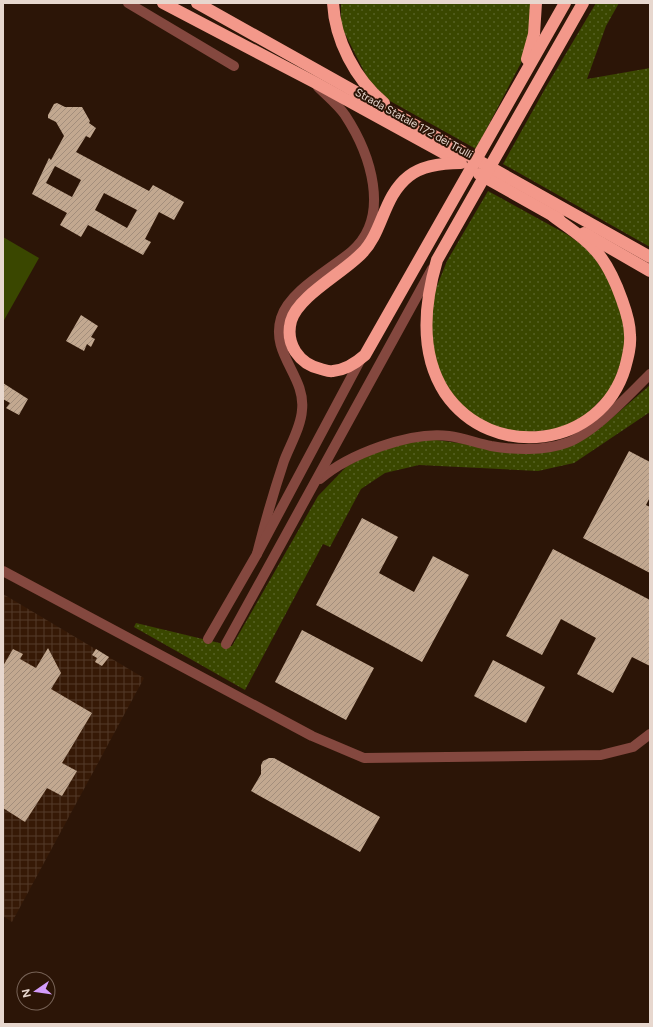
<svg xmlns="http://www.w3.org/2000/svg" width="653" height="1027" font-family="Figtree,sans-serif">
	<defs>
		<pattern id="industrial-grid" width="8" height="8" patternUnits="userSpaceOnUse"><rect width="8" height="8" fill="#361906"/><path d="M0 4h8M4 0v8" fill="none" stroke="#533a29"/></pattern>
		<pattern id="grass-dots" width="8" height="8" patternUnits="userSpaceOnUse"><rect width="8" height="8" fill="#3a4700"/><path d="M2 2h.1M6 6h.1" fill="none" stroke="#566124" stroke-width="1.8" stroke-linecap="round"/></pattern>
		<pattern id="building-hatch" width="6" height="6" patternUnits="userSpaceOnUse"><rect width="6" height="6" fill="#c2a890"/><path d="M-1 1l2-2M0 6l6-6M5 7l2-2" fill="none" stroke="#a38e7c"/></pattern>
	</defs>
	<rect width="100%" height="100%" fill="#2c1507"/>
	<path fill="url(#industrial-grid)" d="M 3,594 L 144,678 L 12,922 L 3,916 Z"/>
	<g fill="url(#grass-dots)">
		<path d="M 341,3 L 532,3 L 527,43 L 521,63 L 476,149 L 390,101 L 369,81 L 341,26 Z"/>
		<path d="M 596,3 L 619,3 L 606,26 L 587,79 L 650,68 L 650,247 L 503,164 L 546,87 Z"/>
		<path d="M 488,191 L 568,235 L 582,245 L 594,257 L 616,291 L 626,331 L 624,354 L 611,389 L 586,415 L 559,429 L 519,433 L 485,423 L 457,403 L 436,369 L 430,328 L 435,291 L 447,261 Z"/>
		<path d="M 650,385 L 650,412 L 574,463 L 538,471 L 419,465 L 385,473 L 361,489 L 330,547 L 323,544 L 245,690 L 134,627 L 136,623 L 232,646 L 318,496 L 346,467 L 378,449 L 429,439 L 524,452 L 598,430 Z"/>
	</g>
	<path fill="#3a4700" d="M 3,237 L 39,258 L 3,322 Z"/>
	<g fill="url(#building-hatch)" fill-rule="evenodd">
		<path d="M 57,103 L 65,107 L 82,107 L 90,121 L 89,123 L 96,128 L 90,138 L 86,136 L 76,152 L 149,191 L 153,185 L 184,202 L 174,220 L 159,212 L 145,239 L 151,242 L 143,255 L 88,225 L 81,237 L 60,225 L 67,213 L 32,194 L 49,158 L 51,160 L 64,136 L 56,122 L 48,118 L 48,115 L 54,104 ZM 55,166 L 81,180 L 72,197 L 46,183 ZM 104,193 L 137,210 L 127,228 L 95,210 Z"/>
		<path d="M 81,315 L 98,326 L 91,337 L 95,339 L 91,347 L 87,344 L 84,351 L 66,341 Z"/>
		<path d="M 3,383 L 28,399 L 19,415 L 6,408 L 10,403 L 3,399 Z"/>
		<path d="M 629,451 L 650,462 L 650,497 L 646,505 L 650,507 L 650,573 L 583,538 Z"/>
		<path d="M 362,518 L 398,537 L 379,573 L 414,592 L 433,556 L 469,575 L 422,662 L 316,605 Z"/>
		<path d="M 553,549 L 650,600 L 650,666 L 632,657 L 613,693 L 577,674 L 596,638 L 561,619 L 542,655 L 506,636 Z"/>
		<path d="M 302,630 L 374,668 L 346,720 L 275,682 Z"/>
		<path d="M 48,648 L 61,673 L 51,689 L 92,713 L 62,763 L 77,771 L 62,796 L 47,788 L 25,822 L 3,808 L 3,666 L 13,649 L 23,654 L 20,659 L 36,668 Z"/>
		<path d="M 96,649 L 109,657 L 102,666 L 95,662 L 97,658 L 92,655 Z"/>
		<path d="M 493,660 L 545,687 L 526,723 L 474,696 Z"/>
		<path d="M 269,758 L 274,758 L 380,817 L 360,852 L 251,791 L 261,774 L 261,765 L 263,761 Z"/>
	</g>
	<g fill="none" stroke-linecap="round" stroke-linejoin="round">
		<g stroke="#84483f" stroke-width="10">
			<path d="M 128,3 L 234,66"/>
			<path d="M 320,479 C 349,454 411,431 449,436 C 463,438 477,443 491,446 C 514,450 544,451 566,443 C 593,434 629,395 650,374"/>
			<path d="M 257,554 C 265,522 274,491 284,461 C 290,445 301,427 302,410 C 306,376 270,354 281,318 C 289,291 331,269 352,251 C 392,216 370,153 345,115 C 338,105 327,96 318,87"/>
			<path d="M 3,571 L 312,736 L 364,758 L 601,755 L 633,747 L 650,734"/>
			<path d="M 208,639 L 257,554 L 362,357"/>
			<path d="M 226,644 L 432,269"/>
		</g>
		<g stroke="#f3988a" stroke-width="12">
			<path d="M 163,3 L 314,82 L 460,162"/>
			<path d="M 197,3 L 650,257"/>
			<path d="M 333,3 C 335,40 355,79 384,103"/>
			<path d="M 527,59 L 534,34 L 536,3"/>
			<path d="M 461,163 C 443,163 423,165 409,176 C 383,196 383,232 362,253 C 343,273 298,296 291,321 C 285,344 299,364 321,369 C 325,370 329,372 333,371 C 345,370 356,363 365,355 L 565,3"/>
			<path d="M 479,174 L 559,219"/>
			<path d="M 553,216 C 567,227 583,236 595,250 C 607,263 616,283 622,300 C 626,311 630,323 630,335 C 631,346 628,357 625,368 C 601,448 492,462 445,393 C 419,353 424,304 437,260 L 583,3"/>
			<path d="M 584,233 L 650,271"/>
		</g>
	</g>
	<g text-anchor="middle" stroke-width="4" stroke-linejoin="round" paint-order="stroke">
		<g font-size="11" fill="#e7d7ce" stroke="#2c1507">
			<text transform="translate(414 123) rotate(29)" y="4">Strada Statale 172 dei Trulli</text>
		</g>
	</g>
	<rect width="653" height="1027" fill="none" stroke="#e7d7ce" stroke-width="8"/>
	<g transform="translate(36 991) rotate(257)"><circle r="19" fill="#2c1507" stroke="#776357"/>
	<path d="M0-3L7 15L0 10L-7 15Z" fill="#d49cfb"/>
	<text y="-6" font-size="11" font-weight="bold" text-anchor="middle" fill="#e7d7ce">N</text>
	</g>
</svg>
